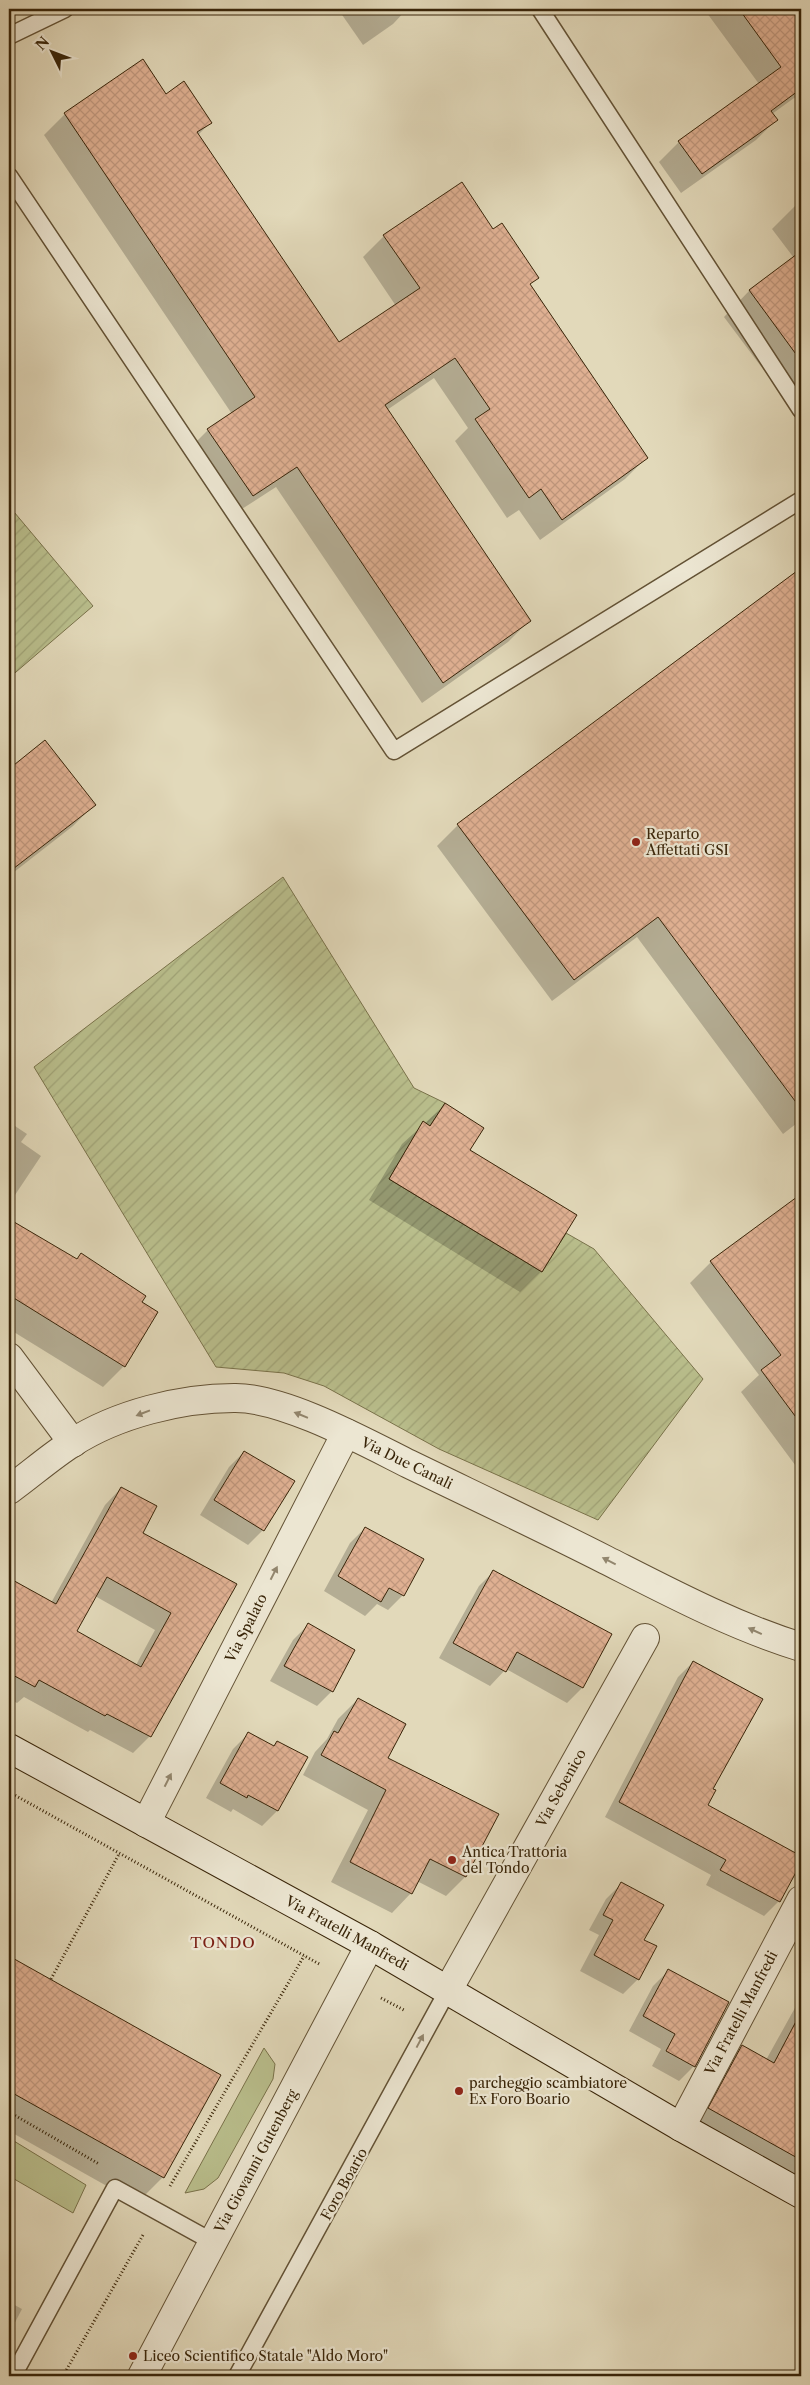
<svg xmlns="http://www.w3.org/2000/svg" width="810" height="2385" font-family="'Libre Caslon Text',serif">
	<defs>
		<pattern id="garden-furrows" width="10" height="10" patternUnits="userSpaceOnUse" patternTransform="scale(1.25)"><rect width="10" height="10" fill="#b9be8c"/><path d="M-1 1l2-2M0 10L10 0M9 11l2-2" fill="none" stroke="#a0a377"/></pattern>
		<pattern id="building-cross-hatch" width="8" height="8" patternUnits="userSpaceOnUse" patternTransform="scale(1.25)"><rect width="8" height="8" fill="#dfb092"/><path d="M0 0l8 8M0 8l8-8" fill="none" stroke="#c0977d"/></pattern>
	</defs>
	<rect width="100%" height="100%" fill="#e2d9ba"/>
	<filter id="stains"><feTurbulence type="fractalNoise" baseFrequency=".004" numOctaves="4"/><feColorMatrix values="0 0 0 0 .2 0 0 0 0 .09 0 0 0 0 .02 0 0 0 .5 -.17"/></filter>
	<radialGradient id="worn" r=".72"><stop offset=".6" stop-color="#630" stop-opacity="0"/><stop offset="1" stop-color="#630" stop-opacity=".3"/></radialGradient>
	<g fill="#b9be8c" stroke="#79724a">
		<path d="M 264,2048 L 275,2064 L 273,2079 L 218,2178 L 204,2189 L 185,2193 Z"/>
		<path d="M 9,2138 L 86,2185 L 73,2213 L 9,2176 Z"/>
	</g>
	<g fill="url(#garden-furrows)" stroke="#79724a">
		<path d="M 9,506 L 93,606 L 9,678 Z"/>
		<path d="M 283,877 L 414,1088 L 445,1103 L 430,1126 L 423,1122 L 389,1179 L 542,1272 L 566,1233 L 594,1249 L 703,1379 L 598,1520 L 439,1449 L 324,1386 L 284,1373 L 216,1367 L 34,1067 Z"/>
	</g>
	<g fill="#0003" fill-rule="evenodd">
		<path d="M 338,9 L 407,9 L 393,24 L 363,45 Z"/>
		<path d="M 704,9 L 801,9 L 801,93 L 772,114 L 776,120 L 756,140 L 681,193 L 659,162 L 679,142 L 759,84 Z"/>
		<path d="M 165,96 L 211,122 L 198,135 L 339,344 L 396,306 L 363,257 L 384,236 L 493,231 L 537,277 L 529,285 L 646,458 L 625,479 L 540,540 L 519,510 L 507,518 L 455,441 L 468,428 L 434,378 L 387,410 L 529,621 L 508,642 L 422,703 L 276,487 L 231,516 L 187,451 L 208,430 L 232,414 L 44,135 L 65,114 Z"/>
		<path d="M 801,200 L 801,420 L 724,317 L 749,291 L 794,258 L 772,229 Z"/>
		<path d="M 801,569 L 801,1120 L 783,1134 L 637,937 L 552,1001 L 437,846 L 458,825 Z"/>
		<path d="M 45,742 L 94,805 L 73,826 L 9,876 L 9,770 Z"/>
		<path d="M 445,1105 L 469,1150 L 541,1271 L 520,1292 L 369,1200 L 402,1144 Z"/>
		<path d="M 9,1122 L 27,1134 L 21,1142 L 41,1156 L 9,1204 Z"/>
		<path d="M 801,1196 L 801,1473 L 741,1392 L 759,1375 L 690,1283 L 711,1262 Z"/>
		<path d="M 30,1267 L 140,1302 L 124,1366 L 103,1387 L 9,1329 L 9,1300 Z"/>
		<path d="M 244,1452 L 263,1530 L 248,1545 L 200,1515 L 229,1467 Z"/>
		<path d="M 121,1488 L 142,1533 L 235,1584 L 150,1736 L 133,1753 L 90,1730 L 88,1732 L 24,1697 L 17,1703 L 9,1699 L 9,1580 L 51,1603 L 105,1505 ZM 95,1596 L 155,1630 L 136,1665 L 76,1632 Z"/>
		<path d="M 365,1528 L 403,1595 L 388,1610 L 377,1604 L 365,1616 L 324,1591 L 350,1543 Z"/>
		<path d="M 494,1571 L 582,1688 L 567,1703 L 506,1669 L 490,1686 L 439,1658 L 479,1586 Z"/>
		<path d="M 308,1625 L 332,1691 L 317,1706 L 270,1681 L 293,1640 Z"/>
		<path d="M 693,1662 L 712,1790 L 706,1805 L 801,1858 L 779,1901 L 764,1916 L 706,1885 L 711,1875 L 605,1817 L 678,1677 Z"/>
		<path d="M 358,1699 L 386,1759 L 497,1815 L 465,1877 L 446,1896 L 417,1881 L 411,1893 L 392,1913 L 331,1882 L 368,1810 L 303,1775 L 315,1752 L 327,1739 L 338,1719 Z"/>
		<path d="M 248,1734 L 273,1747 L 306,1758 L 277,1811 L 262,1826 L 233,1809 L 231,1812 L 206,1798 L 233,1749 Z"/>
		<path d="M 621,1884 L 643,1940 L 638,1979 L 623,1994 L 580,1971 L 599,1935 L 589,1930 L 606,1899 Z"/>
		<path d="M 9,1958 L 220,2075 L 163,2177 L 137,2203 L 9,2131 Z"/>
		<path d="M 668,1971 L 694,2066 L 679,2081 L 652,2066 L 661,2049 L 629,2031 L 653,1986 Z"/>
		<path d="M 801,1997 L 801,2177 L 789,2190 L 686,2132 L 718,2071 L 742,2047 L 766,2060 Z"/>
		<path d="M 9,2302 L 22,2309 L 9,2334 Z"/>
	</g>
	<g fill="url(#building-cross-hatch)" stroke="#392509" fill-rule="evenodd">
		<path d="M 739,9 L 801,9 L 801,95 L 798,91 L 771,111 L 778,120 L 702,174 L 678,141 L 781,67 Z"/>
		<path d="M 143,59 L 166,94 L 184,81 L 212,123 L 197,132 L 339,342 L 420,288 L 383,235 L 462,182 L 493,229 L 502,223 L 539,278 L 530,284 L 648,458 L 562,520 L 541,489 L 529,498 L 475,419 L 490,409 L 455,358 L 385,405 L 531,621 L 443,683 L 297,467 L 253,496 L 207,429 L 255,397 L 64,113 Z"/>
		<path d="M 801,251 L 801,361 L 749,290 Z"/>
		<path d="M 801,568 L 801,1109 L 658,917 L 574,980 L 457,824 Z"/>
		<path d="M 45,740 L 96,805 L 9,872 L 9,769 Z"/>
		<path d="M 445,1103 L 484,1128 L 470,1150 L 577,1215 L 542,1272 L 389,1179 L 423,1121 L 430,1126 Z"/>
		<path d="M 801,1194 L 801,1424 L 761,1370 L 781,1355 L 710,1261 Z"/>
		<path d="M 9,1219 L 77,1259 L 81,1253 L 146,1296 L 142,1302 L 158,1312 L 125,1367 L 9,1295 Z"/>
		<path d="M 244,1451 L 295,1481 L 264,1531 L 214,1500 Z"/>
		<path d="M 121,1487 L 157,1506 L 143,1533 L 237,1584 L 151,1737 L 107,1714 L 105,1716 L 39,1680 L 35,1687 L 9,1673 L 9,1578 L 56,1604 ZM 107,1577 L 171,1613 L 141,1667 L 77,1631 Z"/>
		<path d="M 365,1527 L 424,1559 L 404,1596 L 389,1588 L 381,1602 L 338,1576 Z"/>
		<path d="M 493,1570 L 612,1634 L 583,1688 L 517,1652 L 506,1672 L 453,1643 Z"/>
		<path d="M 308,1623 L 355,1650 L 333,1692 L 284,1666 Z"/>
		<path d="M 693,1661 L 763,1699 L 713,1789 L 716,1790 L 708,1805 L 801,1856 L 801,1863 L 780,1902 L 720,1870 L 726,1860 L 619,1802 Z"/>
		<path d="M 358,1698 L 406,1724 L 388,1758 L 499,1814 L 466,1877 L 430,1859 L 412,1894 L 350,1862 L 386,1790 L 321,1755 L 334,1731 L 338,1733 Z"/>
		<path d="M 248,1732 L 274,1746 L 277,1741 L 308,1757 L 278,1811 L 248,1795 L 247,1798 L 220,1783 Z"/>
		<path d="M 621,1882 L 664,1905 L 644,1940 L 657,1946 L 639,1980 L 594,1955 L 613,1920 L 603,1915 Z"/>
		<path d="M 9,1956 L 221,2075 L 164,2178 L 9,2091 Z"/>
		<path d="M 668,1969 L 729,2002 L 695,2067 L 666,2051 L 675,2034 L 643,2016 Z"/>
		<path d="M 801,2012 L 801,2160 L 708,2108 L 742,2045 L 774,2063 Z"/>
	</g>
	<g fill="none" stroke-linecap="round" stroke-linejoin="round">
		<g stroke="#635235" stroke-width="19">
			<g id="service">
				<path d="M 540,9 L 801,410"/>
				<path d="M 9,36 L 65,9"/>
				<path d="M 9,176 L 394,751 L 801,500"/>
				<path d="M 13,2376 L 115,2188 L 213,2242"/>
				<path d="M 237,2376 L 448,1990"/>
			</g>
		</g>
		<g stroke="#635235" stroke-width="30">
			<g id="minor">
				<path d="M 9,1357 L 73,1443"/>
				<path d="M 9,1490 C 30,1475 50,1457 72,1443 C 117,1414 181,1398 234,1398 C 283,1397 365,1442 409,1464 C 475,1496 541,1527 606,1560 C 669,1592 733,1626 801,1647"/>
				<path d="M 146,1823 L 346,1433"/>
				<path d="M 448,1990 L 645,1638"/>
				<path d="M 681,2127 L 801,1900"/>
				<path d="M 142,2376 L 370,1945"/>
			</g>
		</g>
		<g stroke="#392509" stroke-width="30">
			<path id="secondary" d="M 9,1748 L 370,1945 L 681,2127 L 801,2194"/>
		</g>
		<g stroke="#392509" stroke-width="3" stroke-dasharray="1 2.5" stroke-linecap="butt">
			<path d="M 9,1792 L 321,1965"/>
			<path d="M 51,1979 L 119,1854"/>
			<path d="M 381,1998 L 404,2010"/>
			<path d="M 9,2112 L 99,2164"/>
			<path d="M 170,2186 L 304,1956"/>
			<path d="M 63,2376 L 143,2235"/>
		</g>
		<use href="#service" stroke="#ece6d2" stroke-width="16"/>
		<use href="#minor" stroke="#ece6d2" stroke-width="28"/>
		<use href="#secondary" stroke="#ece6d2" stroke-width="28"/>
	</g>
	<defs><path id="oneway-solid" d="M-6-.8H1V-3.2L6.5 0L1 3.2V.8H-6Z" transform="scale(1.25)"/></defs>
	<g fill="#92866e">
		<use href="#oneway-solid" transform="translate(143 1413) rotate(159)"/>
		<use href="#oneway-solid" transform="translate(301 1415) rotate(-158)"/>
		<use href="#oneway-solid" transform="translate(609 1561) rotate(-153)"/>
		<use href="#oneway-solid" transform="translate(274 1573) rotate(-63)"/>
		<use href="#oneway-solid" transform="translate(755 1631) rotate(-155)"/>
		<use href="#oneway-solid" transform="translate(168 1780) rotate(-63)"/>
		<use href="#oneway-solid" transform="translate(420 2041) rotate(-62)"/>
	</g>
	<g fill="#8f2418" stroke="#ece6d2" stroke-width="2">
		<circle cx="636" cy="842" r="5"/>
		<circle cx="452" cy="1860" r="5"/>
		<circle cx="459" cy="2091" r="5"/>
		<circle cx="133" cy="2356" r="5"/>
	</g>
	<g text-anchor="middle" stroke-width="4.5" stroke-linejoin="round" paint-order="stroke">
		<g font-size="14" fill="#392509" stroke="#ece6d2" text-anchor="start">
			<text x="646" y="839">Reparto<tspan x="646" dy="16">Affettati GSI</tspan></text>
			<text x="462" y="1857">Antica Trattoria<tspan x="462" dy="16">del Tondo</tspan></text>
			<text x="469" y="2088">parcheggio scambiatore<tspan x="469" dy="16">Ex Foro Boario</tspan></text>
			<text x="143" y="2361">Liceo Scientifico Statale "Aldo Moro"</text>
		</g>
		<g font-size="14" fill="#392509" stroke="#ece6d2">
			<text transform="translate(407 1463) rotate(26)" y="5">Via Due Canali</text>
			<text transform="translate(246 1628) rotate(-63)" y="5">Via Spalato</text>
			<text transform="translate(561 1788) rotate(-61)" y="5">Via Sebenico</text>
			<text transform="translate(347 1933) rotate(29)" y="5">Via Fratelli Manfredi</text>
			<text transform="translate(741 2013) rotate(-62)" y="5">Via Fratelli Manfredi</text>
			<text transform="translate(256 2161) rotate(-62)" y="5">Via Giovanni Gutenberg</text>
			<text transform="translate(344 2184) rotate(-61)" y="5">Foro Boario</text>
		</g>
		<g font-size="15" letter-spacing="1" fill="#7a1f14" stroke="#ece6d2">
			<text x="223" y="1948">TONDO</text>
		</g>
	</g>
	<rect width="810" height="2385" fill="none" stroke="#e2d9ba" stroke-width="30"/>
	<rect x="10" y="10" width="790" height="2365" fill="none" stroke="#392509" stroke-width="2.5"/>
	<rect x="15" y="15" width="780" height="2355" fill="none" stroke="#392509"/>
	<g transform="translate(52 52) rotate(312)" stroke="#ece6d2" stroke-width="4" paint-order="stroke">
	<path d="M0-4L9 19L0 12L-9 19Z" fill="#392509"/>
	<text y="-8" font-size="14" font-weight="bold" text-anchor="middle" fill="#392509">N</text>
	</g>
	<rect width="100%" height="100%" filter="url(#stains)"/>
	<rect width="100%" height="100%" fill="url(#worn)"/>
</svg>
